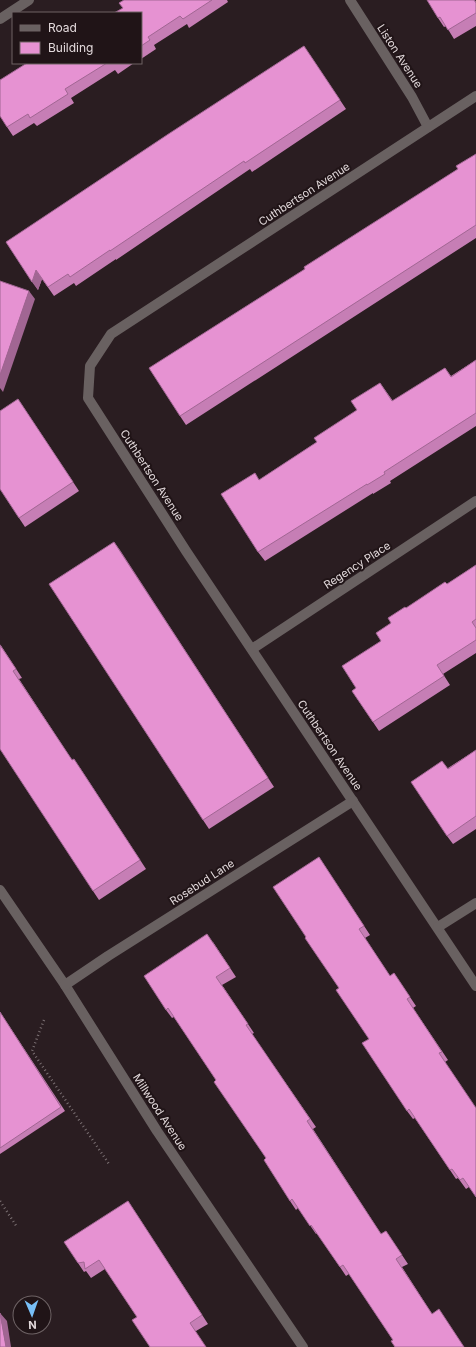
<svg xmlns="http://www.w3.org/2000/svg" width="476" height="1347" font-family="Inter,sans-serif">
	<rect width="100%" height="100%" fill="#2a1d21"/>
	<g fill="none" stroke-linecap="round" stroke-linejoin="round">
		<g stroke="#7b7073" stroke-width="2.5" stroke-dasharray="1 3" stroke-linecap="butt">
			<path d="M 44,1020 L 32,1051 L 109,1164"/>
			<path d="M 0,1201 L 17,1227"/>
		</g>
		<g stroke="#696161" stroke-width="10">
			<path d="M 350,0 L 412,97 L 428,127"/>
			<path d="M 0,19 L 29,0"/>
			<path d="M 476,96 L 111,334 L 90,366 L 88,398 L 186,551 L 476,986"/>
			<path d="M 252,649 L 476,501"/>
			<path d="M 0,890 L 65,985 L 157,1131 L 303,1347"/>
			<path d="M 438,927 L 476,903"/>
			<path d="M 65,985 L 108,956 L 353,801"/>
		</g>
	</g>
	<g fill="#c67eb5">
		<path d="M 124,0 L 227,0 L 228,2 L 189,28 L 187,24 L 154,45 L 156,49 L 141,59 L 141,13 L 123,8 Z"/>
		<path d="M 475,0 L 476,2 L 476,26 L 454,39 L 446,26 L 444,27 L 438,18 Z"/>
		<path d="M 310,55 L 346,109 L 252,172 L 250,169 L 116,260 L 116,259 L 76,286 L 74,283 L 54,296 L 42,279 L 38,290 L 6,242 Z"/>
		<path d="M 27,63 L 134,63 L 118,74 L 115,70 L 71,98 L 74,103 L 37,126 L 34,123 L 13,136 L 7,127 Z"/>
		<path d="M 476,154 L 476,238 L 186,425 L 180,416 L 305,269 L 458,169 Z"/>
		<path d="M 476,360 L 476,426 L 390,481 L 391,483 L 373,494 L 373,493 L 265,561 L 258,552 L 259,480 L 317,442 L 357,410 L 380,383 L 393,401 L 445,368 L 451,376 Z"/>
		<path d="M 18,399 L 79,491 L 25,527 L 19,518 Z"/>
		<path d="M 114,542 L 274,787 L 209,829 L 203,820 Z"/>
		<path d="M 476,565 L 476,653 L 443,674 L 450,685 L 379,731 L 352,691 L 356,688 L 381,641 L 391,623 L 406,608 L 447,584 Z"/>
		<path d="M 0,644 L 22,678 L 19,679 L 72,760 L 80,768 L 146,869 L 99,900 L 93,891 Z"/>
		<path d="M 476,750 L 476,829 L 453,844 L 447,836 L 448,768 Z"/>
		<path d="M 319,857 L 370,935 L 365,938 L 390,976 L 394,973 L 416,1006 L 413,1008 L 448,1060 L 445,1062 L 469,1187 L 466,1189 L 458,1178 L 456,1179 L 415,1118 L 413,1119 L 407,1111 L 369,1039 L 339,988 L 306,937 Z"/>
		<path d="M 213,942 L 236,977 L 222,985 L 254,1033 L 252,1034 L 316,1127 L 313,1129 L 381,1234 L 386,1231 L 408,1264 L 402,1267 L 432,1314 L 393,1340 L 349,1274 L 346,1276 L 317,1233 L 316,1234 L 298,1208 L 296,1210 L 290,1201 L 266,1158 L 216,1080 L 174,1017 L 172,1018 L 166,1010 Z"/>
		<path d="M 0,1012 L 65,1111 L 0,1154 Z"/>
		<path d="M 128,1201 L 208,1324 L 196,1331 L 137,1317 L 105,1269 L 91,1278 L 86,1271 L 84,1272 L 78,1263 Z"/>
	</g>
	<g fill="#a16693">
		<path d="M 36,270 L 42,279 L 38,290 L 32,282 Z"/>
		<path d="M 29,291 L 35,299 L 3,392 L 0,388 L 0,375 Z"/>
		<path d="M 114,542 L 120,550 L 274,787 L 268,778 Z"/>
		<path d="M 74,759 L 80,768 L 146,869 L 140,860 Z"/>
		<path d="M 128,1201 L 134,1210 L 208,1324 L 202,1315 Z"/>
		<path d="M 0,1313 L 7,1321 L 11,1347 L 6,1347 Z"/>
	</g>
	<g fill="#e692d2" stroke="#a16693">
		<path d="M 124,0 L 212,0 L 183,19 L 180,16 L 148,37 L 150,40 L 141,46 L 141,13 L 114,13 L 123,8 L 119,3 Z"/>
		<path d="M 427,0 L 474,0 L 476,3 L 476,13 L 448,30 L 440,17 L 438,18 Z"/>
		<path d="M 304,46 L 340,100 L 245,163 L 244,161 L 110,251 L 110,250 L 70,277 L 68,274 L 48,287 L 36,270 L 32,282 L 6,242 L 170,133 Z"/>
		<path d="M 27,63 L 107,63 L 65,89 L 68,94 L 30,118 L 28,114 L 7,127 L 0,116 L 0,80 Z"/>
		<path d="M 476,154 L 476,225 L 180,416 L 149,368 L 305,269 L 304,267 L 458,169 L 456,166 Z"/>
		<path d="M 0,281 L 29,291 L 0,375 Z"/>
		<path d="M 476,360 L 476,413 L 384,472 L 385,474 L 367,485 L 367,484 L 258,552 L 221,494 L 255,473 L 259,480 L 317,442 L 314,438 L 357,410 L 351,401 L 380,383 L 392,401 L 445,368 L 451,377 Z"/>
		<path d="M 18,399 L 73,482 L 19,518 L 0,489 L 0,411 Z"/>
		<path d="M 114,542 L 268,778 L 203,820 L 49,584 Z"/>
		<path d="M 476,565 L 476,619 L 472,622 L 476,628 L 476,640 L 437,665 L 444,676 L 373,722 L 352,691 L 356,688 L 342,666 L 381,641 L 376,633 L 391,623 L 388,618 L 405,607 L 406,608 L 445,582 L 447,584 Z"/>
		<path d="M 0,645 L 16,669 L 13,671 L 72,760 L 74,759 L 140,860 L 93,891 L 0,749 Z"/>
		<path d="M 476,750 L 476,816 L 447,836 L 411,782 L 442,761 L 448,769 Z"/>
		<path d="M 319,857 L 364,926 L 359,929 L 390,976 L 394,973 L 410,997 L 407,999 L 442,1052 L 439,1053 L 476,1108 L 476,1197 L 463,1178 L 460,1180 L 452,1169 L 450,1170 L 409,1109 L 407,1111 L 362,1043 L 369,1039 L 336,990 L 339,988 L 305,938 L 306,937 L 273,887 Z"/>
		<path d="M 207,934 L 230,968 L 216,977 L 248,1024 L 246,1025 L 310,1119 L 307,1121 L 381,1234 L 386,1231 L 402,1255 L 396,1259 L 432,1314 L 439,1309 L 464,1347 L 395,1347 L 391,1341 L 393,1340 L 343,1265 L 340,1267 L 311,1225 L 310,1226 L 292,1199 L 290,1201 L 264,1160 L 266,1158 L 214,1082 L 216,1080 L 168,1008 L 166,1010 L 144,976 Z"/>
		<path d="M 0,1012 L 61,1107 L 0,1148 Z"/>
		<path d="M 128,1201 L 202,1315 L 190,1323 L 206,1347 L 150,1347 L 132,1320 L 137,1317 L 99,1260 L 85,1269 L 84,1262 L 78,1263 L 64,1242 Z"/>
		<path d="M 0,1313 L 6,1347 L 0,1347 Z"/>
	</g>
	<g text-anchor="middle" stroke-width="4" stroke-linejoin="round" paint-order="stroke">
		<g font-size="11" fill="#e2d9db" stroke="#201417">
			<text transform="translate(400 56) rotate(57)" y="4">Liston Avenue</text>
			<text transform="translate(304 194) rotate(-33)" y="4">Cuthbertson Avenue</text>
			<text transform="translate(152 475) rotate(57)" y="4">Cuthbertson Avenue</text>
			<text transform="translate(357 565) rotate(-33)" y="4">Regency Place</text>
			<text transform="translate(330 745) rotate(56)" y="4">Cuthbertson Avenue</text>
			<text transform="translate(202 882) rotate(-33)" y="4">Rosebud Lane</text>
			<text transform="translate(160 1112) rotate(57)" y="4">Millwood Avenue</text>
		</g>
	</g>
	<rect x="12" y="12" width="130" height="52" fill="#201417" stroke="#6e6365"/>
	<rect x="20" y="25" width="20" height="6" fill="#696161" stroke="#6e6365"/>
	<text x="48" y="32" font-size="12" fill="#e2d9db">Road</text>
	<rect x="20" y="42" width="20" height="12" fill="#e692d2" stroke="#6e6365"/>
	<text x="48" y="52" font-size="12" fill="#e2d9db">Building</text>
	<g transform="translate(32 1315) rotate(178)"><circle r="19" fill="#201417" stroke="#6e6365"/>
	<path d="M0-3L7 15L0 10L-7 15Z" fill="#78bff7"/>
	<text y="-6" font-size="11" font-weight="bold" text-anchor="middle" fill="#e2d9db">N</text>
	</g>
</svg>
